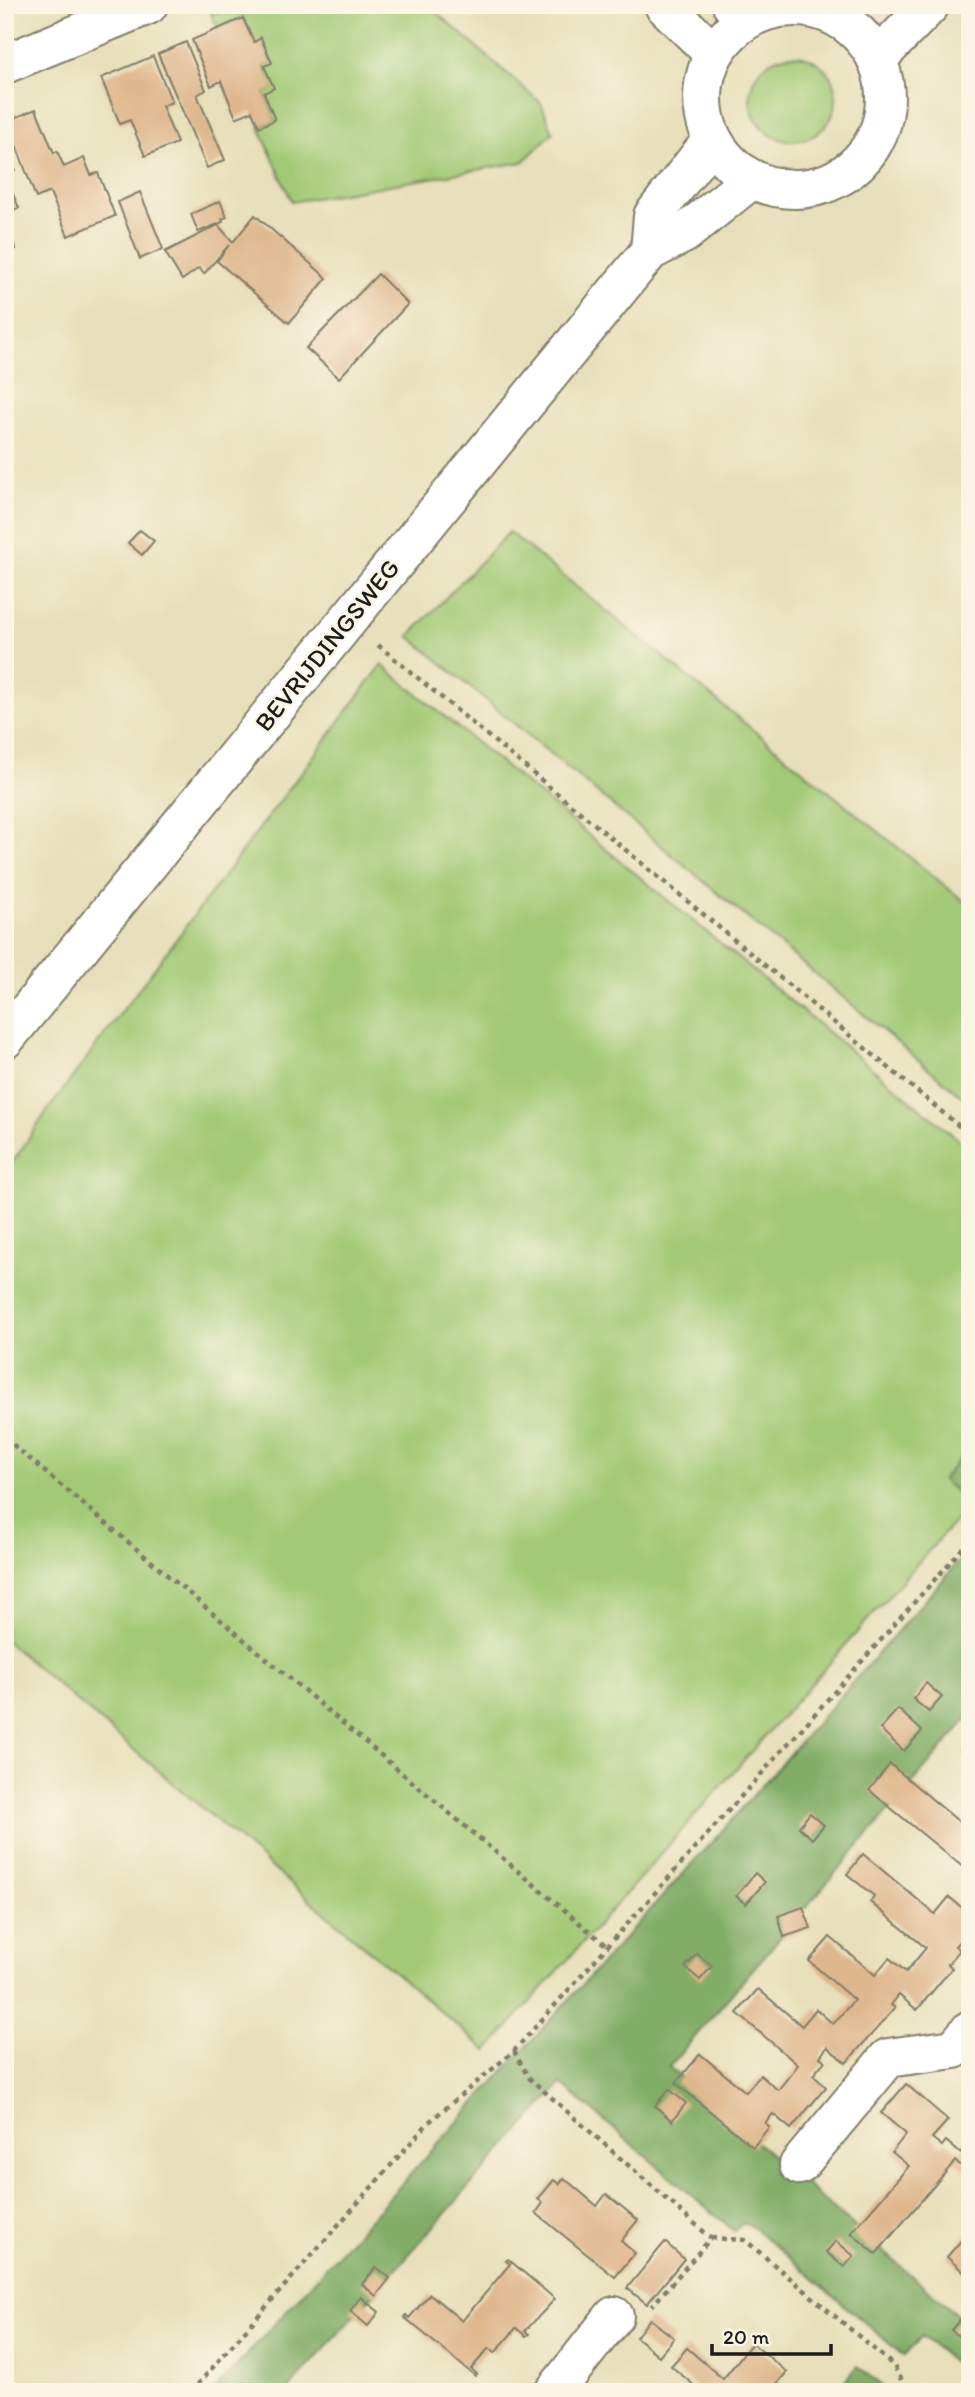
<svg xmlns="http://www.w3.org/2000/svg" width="975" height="2397" font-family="Itim,sans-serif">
	<rect width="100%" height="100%" fill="#fcf5e5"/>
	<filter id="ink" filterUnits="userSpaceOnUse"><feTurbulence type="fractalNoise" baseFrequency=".0143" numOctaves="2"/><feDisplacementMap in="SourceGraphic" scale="14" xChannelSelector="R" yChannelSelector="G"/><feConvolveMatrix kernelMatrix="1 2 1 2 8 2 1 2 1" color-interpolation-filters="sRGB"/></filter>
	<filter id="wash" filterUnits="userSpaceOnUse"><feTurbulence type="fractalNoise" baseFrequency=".00686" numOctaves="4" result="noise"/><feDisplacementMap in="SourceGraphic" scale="28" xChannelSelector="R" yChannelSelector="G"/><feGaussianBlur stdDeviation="1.57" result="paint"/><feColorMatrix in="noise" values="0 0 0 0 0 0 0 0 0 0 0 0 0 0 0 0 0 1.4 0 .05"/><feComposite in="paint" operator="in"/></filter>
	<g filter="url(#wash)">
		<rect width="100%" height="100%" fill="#e7dfb9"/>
		<g fill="#a2c974" stroke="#5f7248" stroke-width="2">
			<path d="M 234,5 L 428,5 L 541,103 L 553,132 L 523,162 L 292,202 L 259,127 L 275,120 L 264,93 L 273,88 L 264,66 L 272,62 L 262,39 L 254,42 L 243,18 L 218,29 L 211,14 Z"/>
			<circle cx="793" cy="98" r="43"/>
			<path d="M 509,532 L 970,906 L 970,1103 L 409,636 Z"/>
			<path d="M 382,665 L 970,1149 L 970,1447 L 942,1480 L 970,1504 L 487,2051 L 5,1640 L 5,1174 L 45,1114 Z"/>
		</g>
		<g fill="#81ad66" stroke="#4e6441" stroke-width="2">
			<path d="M 970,1447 L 970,1504 L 942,1480 Z"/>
			<path d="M 970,1549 L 970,1716 L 669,2067 L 970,2326 L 970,2377 L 922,2336 L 904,2356 L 753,2227 L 743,2223 L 734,2231 L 561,2084 L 286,2392 L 213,2392 L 720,1833 Z"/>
			<path d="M 857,2366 L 887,2390 L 885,2392 L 836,2392 Z"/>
		</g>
		<g id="blocks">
			<g fill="#dfb78d">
				<path d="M 243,18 L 254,42 L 261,38 L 272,63 L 264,66 L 274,88 L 264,93 L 275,120 L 259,127 L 252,111 L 236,118 L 221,81 L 211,86 L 192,40 Z"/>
				<path d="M 186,42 L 206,90 L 197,95 L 225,160 L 207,168 L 158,54 Z"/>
				<path d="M 153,56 L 172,102 L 162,106 L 177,143 L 145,156 L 130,120 L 120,124 L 101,78 Z"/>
				<path d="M 36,109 L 54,153 L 57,151 L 64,167 L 84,158 L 91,175 L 98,173 L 115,216 L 68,236 L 50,192 L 36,198 L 7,121 Z"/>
				<path d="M 5,148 L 15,170 L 5,174 Z"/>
				<path d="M 5,176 L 19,208 L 5,213 Z"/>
				<path d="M 140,192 L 163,249 L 140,259 L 118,202 Z"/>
				<path d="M 220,201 L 227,217 L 222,219 L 223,222 L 198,232 L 191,214 Z"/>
				<path d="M 255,215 L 327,278 L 289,323 L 217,261 L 229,245 L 204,274 L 199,268 L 182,280 L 165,252 L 218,225 L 233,242 Z"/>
				<path d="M 5,224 L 16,249 L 5,253 Z"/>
				<path d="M 378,274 L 408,304 L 339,378 L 306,348 Z"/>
				<path d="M 140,530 L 154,541 L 142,555 L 128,543 Z"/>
				<path d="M 926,1683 L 942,1697 L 929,1712 L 913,1699 Z"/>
				<path d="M 898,1709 L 922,1731 L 904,1751 L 880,1729 Z"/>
				<path d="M 970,1745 L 970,1761 L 962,1755 Z"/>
				<path d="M 890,1764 L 970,1831 L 970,1873 L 869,1790 Z"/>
				<path d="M 810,1813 L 824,1825 L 812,1839 L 799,1827 Z"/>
				<path d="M 863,1854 L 935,1914 L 949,1897 L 966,1911 L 970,1906 L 970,1943 L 963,1937 L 955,1946 L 960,1950 L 948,1964 L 952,1968 L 917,2010 L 899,1995 L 891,2005 L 895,2008 L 846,2063 L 827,2047 L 820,2057 L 825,2061 L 813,2075 L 826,2087 L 791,2129 L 773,2114 L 765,2123 L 769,2127 L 753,2147 L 676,2083 L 700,2054 L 746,2092 L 760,2075 L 778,2090 L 798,2065 L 737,2013 L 758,1989 L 802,2026 L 816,2009 L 833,2024 L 854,2000 L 809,1961 L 830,1937 L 875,1975 L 889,1958 L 906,1972 L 926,1948 L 870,1902 L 874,1896 L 847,1874 Z"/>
				<path d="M 755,1873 L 765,1882 L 746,1904 L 736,1896 Z"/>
				<path d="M 803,1907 L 811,1928 L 784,1937 L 778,1916 Z"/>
				<path d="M 697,1954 L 712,1966 L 700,1980 L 685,1967 Z"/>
				<path d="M 906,2084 L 948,2120 L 932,2138 L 942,2146 L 946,2141 L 960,2153 L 970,2142 L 970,2172 L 955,2161 L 876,2254 L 851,2233 L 909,2166 L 892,2152 L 906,2134 L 881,2113 Z"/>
				<path d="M 669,2089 L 686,2103 L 672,2121 L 655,2106 Z"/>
				<path d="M 564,2178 L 597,2206 L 606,2194 L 638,2220 L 621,2241 L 635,2253 L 615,2277 L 536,2213 L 543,2203 L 538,2199 L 554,2180 L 559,2184 Z"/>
				<path d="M 970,2230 L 970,2278 L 947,2257 Z"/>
				<path d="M 836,2241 L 854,2256 L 844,2267 L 826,2252 Z"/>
				<path d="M 665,2242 L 684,2259 L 647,2304 L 627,2288 Z"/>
				<path d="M 508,2259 L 555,2299 L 525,2331 L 529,2334 L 526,2336 L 516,2328 L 495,2353 L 489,2348 L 471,2369 L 477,2374 L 475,2376 L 404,2317 L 406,2315 L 409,2318 L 430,2294 L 462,2321 L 510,2264 L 506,2261 Z"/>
				<path d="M 376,2267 L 390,2278 L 376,2296 L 362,2284 Z"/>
				<path d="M 361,2297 L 379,2312 L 368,2326 L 350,2311 Z"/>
				<path d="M 970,2308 L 970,2346 L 951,2330 Z"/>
				<path d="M 650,2319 L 674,2338 L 659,2356 L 636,2337 Z"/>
				<path d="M 752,2343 L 787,2372 L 770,2392 L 702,2392 L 671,2366 L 687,2348 L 723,2379 Z"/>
			</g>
		</g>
	</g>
	<g filter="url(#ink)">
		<use href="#blocks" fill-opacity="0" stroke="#827e6a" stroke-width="2"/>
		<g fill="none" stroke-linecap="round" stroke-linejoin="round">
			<g stroke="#827e6a" stroke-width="42">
				<g id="minor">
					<path d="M 664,5 L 713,53"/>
					<path d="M 732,5 L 748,18"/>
					<path d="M 5,64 L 148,5"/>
					<path d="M 799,2165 L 888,2058 L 954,2049 L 970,2030"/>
					<path d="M 554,2392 L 614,2316"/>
				</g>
			</g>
			<g stroke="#827e6a" stroke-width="42">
				<g id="major">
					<circle cx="794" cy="98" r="91"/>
					<path d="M 877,59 L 930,5"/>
					<path d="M 650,251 L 653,216 L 712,140"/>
					<path d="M 5,1039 L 650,251 L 685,233 L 751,180"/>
				</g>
			</g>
			<g stroke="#827e6a" stroke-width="4.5" stroke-dasharray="5 5" stroke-linecap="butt">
				<path d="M 378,645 L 970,1135"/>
				<path d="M 5,1438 L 608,1947"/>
				<path d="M 514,2051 L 528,2077 L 711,2238 L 652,2306"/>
				<path d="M 711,2238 L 745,2240 L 894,2366 L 908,2392"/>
				<path d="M 191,2392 L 429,2122 L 514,2051 L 970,1540"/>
			</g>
			<use href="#minor" stroke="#fff" stroke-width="38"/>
			<use href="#major" stroke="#fff" stroke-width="38"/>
		</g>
	</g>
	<g text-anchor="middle" stroke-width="5" stroke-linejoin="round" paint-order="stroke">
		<g font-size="26" fill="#1c1c1c" stroke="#fcf5e5">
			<text transform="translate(327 645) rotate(-51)" y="9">BEVRIJDINGSWEG</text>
		</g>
	</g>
	<rect width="975" height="2397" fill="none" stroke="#fcf5e5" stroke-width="28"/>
	<path d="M712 2344v10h119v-10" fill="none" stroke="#1c1c1c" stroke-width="3.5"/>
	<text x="723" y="2344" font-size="21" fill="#1c1c1c" stroke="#fcf5e5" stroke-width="5" paint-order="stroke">20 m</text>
</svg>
